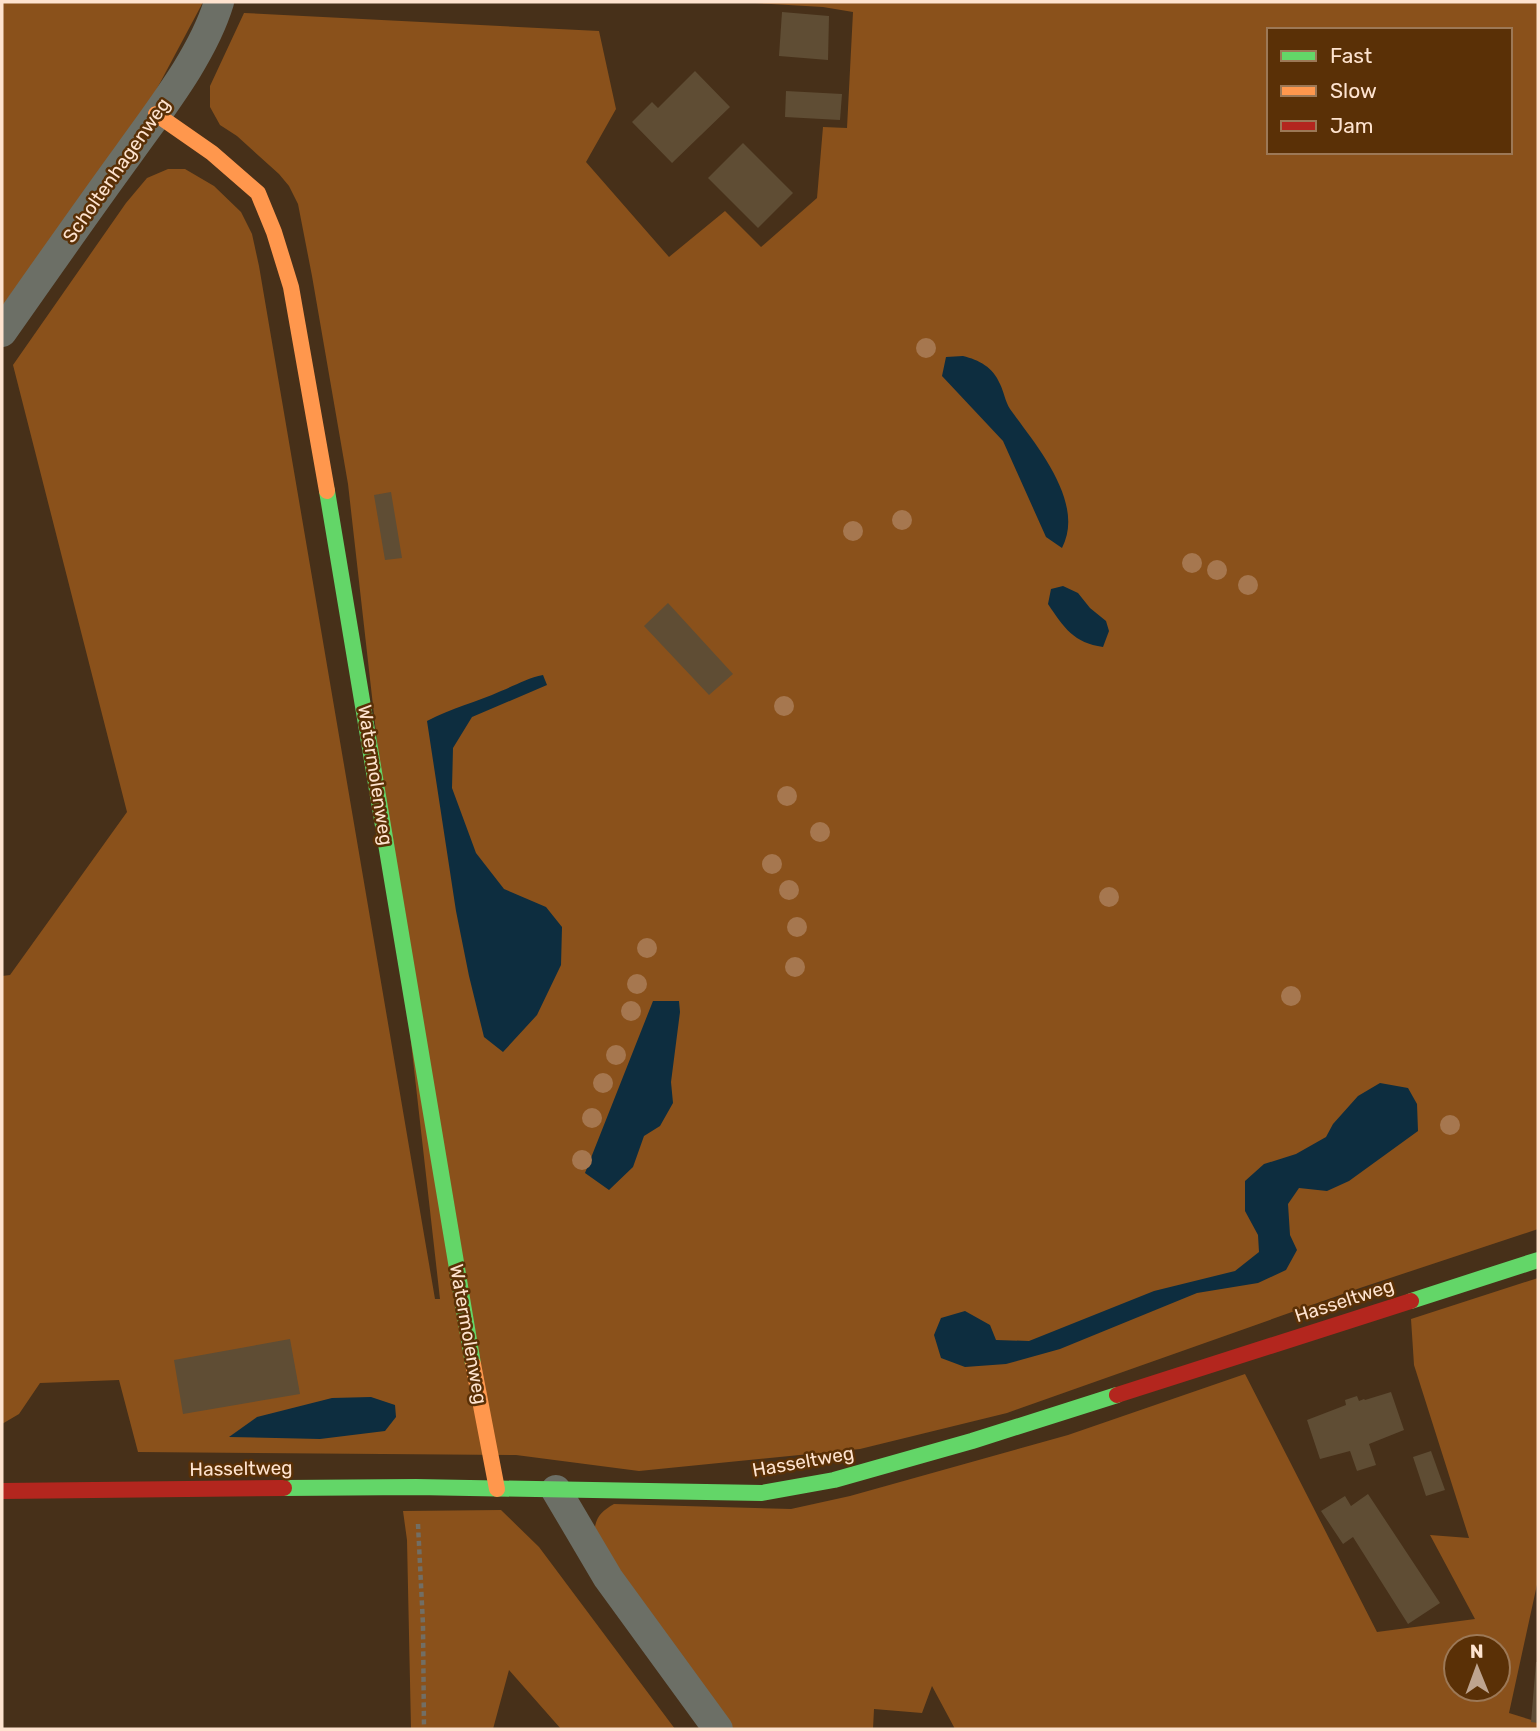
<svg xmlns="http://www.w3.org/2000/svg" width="1540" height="1731" font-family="Rubik,sans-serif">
	<rect width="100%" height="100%" fill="#473019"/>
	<g fill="#8a511b" fill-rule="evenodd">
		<path d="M 2,2 L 202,2 L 202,4 L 145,111 L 2,307 Z"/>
		<path d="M 738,2 L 1538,2 L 1538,1229 L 1360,1288 L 1007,1413 L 860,1449 L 639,1471 L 516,1455 L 138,1452 L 119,1380 L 40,1383 L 19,1414 L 2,1424 L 2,976 L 10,975 L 127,812 L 13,365 L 126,203 L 147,178 L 168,169 L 185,169 L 214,186 L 241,212 L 252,234 L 259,266 L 435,1299 L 440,1299 L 348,484 L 312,276 L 298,204 L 289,186 L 279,174 L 237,136 L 220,125 L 210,107 L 210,86 L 244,13 L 599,31 L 616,109 L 586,162 L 669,257 L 725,211 L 761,247 L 817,198 L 823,127 L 847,128 L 853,12 L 823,7 ZM 1269,30 L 1510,30 L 1510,152 L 1269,152 Z"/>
		<path d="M 1538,1278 L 1538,1580 L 1509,1713 L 1538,1722 L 1538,1729 L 955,1729 L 932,1686 L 922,1713 L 874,1709 L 873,1729 L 729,1729 L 594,1535 C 595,1518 600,1512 614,1504 L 791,1509 L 850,1496 L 1068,1435 L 1245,1374 L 1377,1632 L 1475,1619 L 1430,1535 L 1469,1538 L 1414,1365 L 1411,1319 ZM 1456,1647 L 1498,1647 L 1498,1689 L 1456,1689 Z"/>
		<path d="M 501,1510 L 539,1547 L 675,1729 L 561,1729 L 509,1670 L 493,1729 L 411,1729 L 407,1540 L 403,1511 Z"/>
	</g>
	<g fill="#0d2d3f">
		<path d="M 963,356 C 979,360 993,367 1000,384 C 1004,392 1005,401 1010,409 C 1035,444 1086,502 1062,548 L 1046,537 L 1003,441 L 942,376 L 946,357 Z"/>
		<path d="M 1063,586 L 1078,593 L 1090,608 L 1106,621 L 1109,631 L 1103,647 C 1074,643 1064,628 1048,604 L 1051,589 Z"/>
		<path d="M 543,675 L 547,685 L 472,717 L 453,748 L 452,788 L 476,853 L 504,889 L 546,907 L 562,927 L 561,965 L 537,1015 L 503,1052 L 484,1037 L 469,976 L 456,911 L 427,721 C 451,708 477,702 501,691 C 516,685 528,678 543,675 Z"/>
		<path d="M 653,1001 L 679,1001 L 680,1012 L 671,1082 L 673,1103 L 660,1126 L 644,1136 L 633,1167 L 609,1190 L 585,1173 Z"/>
		<path d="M 1380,1083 L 1408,1088 L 1417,1104 L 1418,1131 L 1349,1181 L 1327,1191 L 1299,1188 L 1288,1204 L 1290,1235 L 1297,1250 L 1286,1270 L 1258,1283 L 1197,1293 L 1060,1349 L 1006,1364 L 965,1367 L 941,1358 L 934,1335 L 941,1318 L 965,1311 L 990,1325 L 996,1340 L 1029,1341 L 1154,1291 L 1235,1271 L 1259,1252 L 1258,1235 L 1245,1211 L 1245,1181 L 1264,1164 L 1296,1154 L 1326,1137 L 1333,1124 L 1358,1096 Z"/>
		<path d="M 371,1397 L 395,1405 L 396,1417 L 385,1431 L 320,1439 L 229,1437 L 257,1417 L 332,1398 Z"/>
	</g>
	<g fill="#5f4d34">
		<path d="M 782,12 L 829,16 L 828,60 L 779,56 Z"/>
		<path d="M 695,71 L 730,107 L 672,163 L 632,122 L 652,102 L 658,108 Z"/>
		<path d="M 786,91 L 842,94 L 840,120 L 785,117 Z"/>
		<path d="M 743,143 L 793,193 L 758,228 L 708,178 Z"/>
		<path d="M 391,492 L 402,558 L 385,560 L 374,495 Z"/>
		<path d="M 668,603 L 733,674 L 709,695 L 644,626 Z"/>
		<path d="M 290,1339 L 300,1394 L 183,1414 L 174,1360 Z"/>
		<path d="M 1391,1392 L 1404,1430 L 1369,1444 L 1376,1465 L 1357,1471 L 1350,1451 L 1320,1459 L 1307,1420 L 1346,1405 L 1345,1400 L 1357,1396 L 1359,1401 L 1364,1399 L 1365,1400 Z"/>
		<path d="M 1431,1451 L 1445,1490 L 1426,1496 L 1413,1457 Z"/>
		<path d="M 1368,1494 L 1440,1603 L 1408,1624 L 1353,1537 L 1343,1544 L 1321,1511 L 1345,1496 L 1351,1506 Z"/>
		<path d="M 1536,1662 L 1538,1662 L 1538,1723 L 1531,1722 Z"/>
	</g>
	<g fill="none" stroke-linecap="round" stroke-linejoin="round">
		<path stroke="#726e64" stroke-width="4.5" stroke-dasharray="5 3.5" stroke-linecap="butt" d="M 418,1524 L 423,1625 L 424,1729"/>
		<g stroke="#6c6f66" stroke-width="30">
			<path d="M 2,332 C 44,272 86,212 129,153 C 161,108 203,55 219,2"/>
			<path d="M 556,1490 L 608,1578 L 718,1729"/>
		</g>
		<g stroke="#63d668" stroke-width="16">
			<path d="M 327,491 L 473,1364"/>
			<path d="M 1411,1301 L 1538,1260"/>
			<path d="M 284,1488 L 416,1487 L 762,1493 L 834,1480 L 972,1441 L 1117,1395"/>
		</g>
		<g stroke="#ff974d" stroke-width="16">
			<path d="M 156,114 L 212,153 L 258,193 L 274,232 L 291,287 L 327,491"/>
			<path d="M 473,1364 L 497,1489"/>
		</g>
		<g stroke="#b3261e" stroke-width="16">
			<path d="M 1117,1395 L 1411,1301"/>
			<path d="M 2,1491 L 284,1488"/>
		</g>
	</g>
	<g fill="#a6774f">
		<circle cx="926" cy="348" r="10"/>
		<circle cx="902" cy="520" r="10"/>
		<circle cx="853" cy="531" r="10"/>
		<circle cx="1192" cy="563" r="10"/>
		<circle cx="1217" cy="570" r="10"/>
		<circle cx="1248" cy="585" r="10"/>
		<circle cx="784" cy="706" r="10"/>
		<circle cx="787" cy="796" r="10"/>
		<circle cx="820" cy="832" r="10"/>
		<circle cx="772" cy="864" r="10"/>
		<circle cx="789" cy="890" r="10"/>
		<circle cx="1109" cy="897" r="10"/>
		<circle cx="797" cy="927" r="10"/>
		<circle cx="647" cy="948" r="10"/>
		<circle cx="795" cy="967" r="10"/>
		<circle cx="637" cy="984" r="10"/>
		<circle cx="1291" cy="996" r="10"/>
		<circle cx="631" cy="1011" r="10"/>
		<circle cx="616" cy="1055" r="10"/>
		<circle cx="603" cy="1083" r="10"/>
		<circle cx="592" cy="1118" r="10"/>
		<circle cx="1450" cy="1125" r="10"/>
		<circle cx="582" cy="1160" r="10"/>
	</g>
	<g text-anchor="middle" stroke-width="5" stroke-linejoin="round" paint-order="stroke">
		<g font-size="19" fill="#fee3cf" stroke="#5a3006">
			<text transform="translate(116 170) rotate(-55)" y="7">Scholtenhagenweg</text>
			<text transform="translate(376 775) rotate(81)" y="7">Watermolenweg</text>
			<text transform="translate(1344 1300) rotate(-18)" y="7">Hasseltweg</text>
			<text transform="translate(469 1334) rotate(80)" y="7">Watermolenweg</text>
			<text transform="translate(803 1461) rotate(-10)" y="7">Hasseltweg</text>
			<text transform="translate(241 1468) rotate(-1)" y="7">Hasseltweg</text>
		</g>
	</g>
	<rect width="1540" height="1731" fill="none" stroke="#fee3cf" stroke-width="7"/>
	<rect x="1267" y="28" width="245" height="126" fill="#5a3006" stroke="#9c7856" stroke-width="2"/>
	<rect x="1281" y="51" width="35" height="10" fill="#63d668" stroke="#9c7856" stroke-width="2"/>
	<text x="1330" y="63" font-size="21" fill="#fee3cf">Fast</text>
	<rect x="1281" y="86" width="35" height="10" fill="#ff974d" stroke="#9c7856" stroke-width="2"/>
	<text x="1330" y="98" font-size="21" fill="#fee3cf">Slow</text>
	<rect x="1281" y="121" width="35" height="10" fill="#b3261e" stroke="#9c7856" stroke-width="2"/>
	<text x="1330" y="133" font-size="21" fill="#fee3cf">Jam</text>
	<g transform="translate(1477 1668) rotate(359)"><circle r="33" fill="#5a3006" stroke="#9c7856" stroke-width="2"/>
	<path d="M0-5L12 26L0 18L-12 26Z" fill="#bea48f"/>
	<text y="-10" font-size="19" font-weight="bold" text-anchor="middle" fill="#fee3cf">N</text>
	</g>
</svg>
